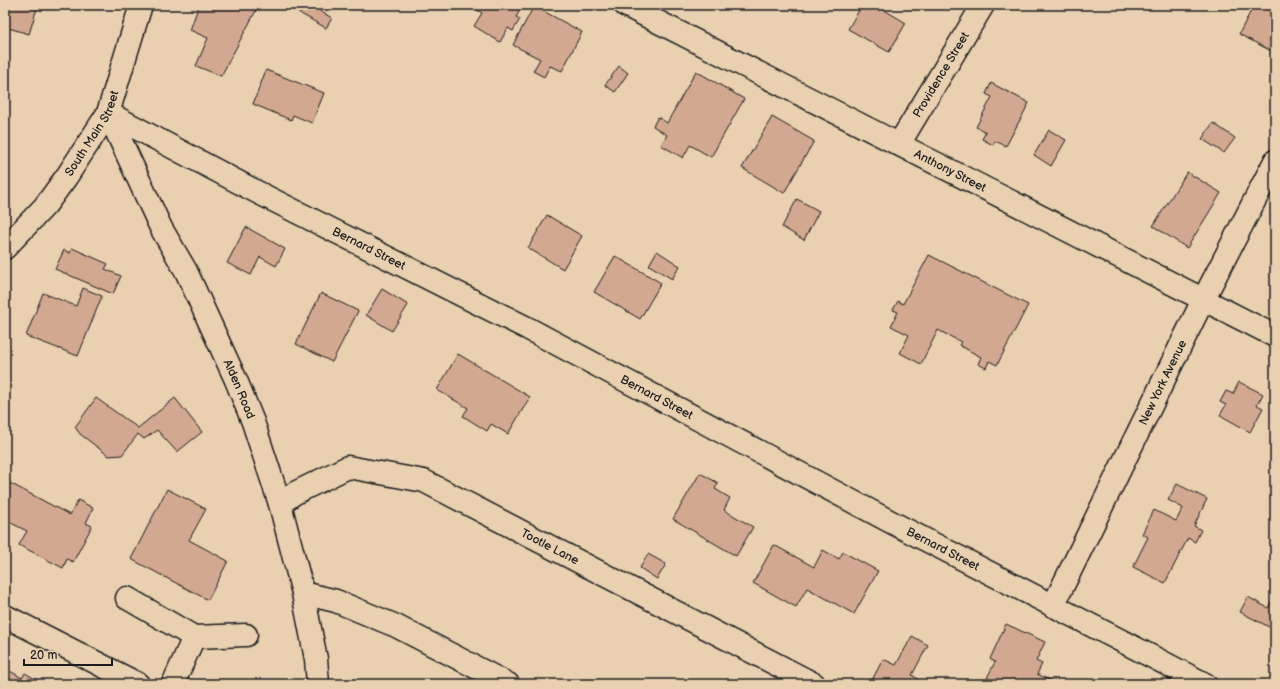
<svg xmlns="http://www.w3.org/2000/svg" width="1280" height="689" font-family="'Balsamiq Sans',sans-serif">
	<rect width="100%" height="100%" fill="#e9d0b1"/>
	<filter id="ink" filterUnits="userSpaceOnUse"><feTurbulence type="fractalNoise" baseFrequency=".025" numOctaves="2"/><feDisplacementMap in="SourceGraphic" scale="8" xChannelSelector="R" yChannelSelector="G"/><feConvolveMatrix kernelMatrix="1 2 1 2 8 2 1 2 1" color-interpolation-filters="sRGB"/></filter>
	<g filter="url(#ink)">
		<g fill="#d2a890" stroke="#1c1c1c">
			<path d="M 5,5 L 38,5 L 29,34 L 5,27 Z"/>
			<path d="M 199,5 L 259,5 L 221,76 L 196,66 L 208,38 L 190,30 Z"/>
			<path d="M 285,5 L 314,5 L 313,7 L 332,18 L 326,28 Z"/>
			<path d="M 480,5 L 523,5 L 516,17 L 520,19 L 513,31 L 508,28 L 500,42 L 474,26 L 482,13 L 477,10 Z"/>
			<path d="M 862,5 L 876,5 L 906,23 L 889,52 L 848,29 Z"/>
			<path d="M 1254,5 L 1275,5 L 1275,53 L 1239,34 Z"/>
			<path d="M 534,6 L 582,32 L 562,71 L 550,66 L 544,77 L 533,71 L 540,59 L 513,45 Z"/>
			<path d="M 619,66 L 628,73 L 615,92 L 605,85 Z"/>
			<path d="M 266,70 L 324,93 L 312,123 L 293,115 L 291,120 L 253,104 Z"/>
			<path d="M 696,71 L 744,99 L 711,157 L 690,145 L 683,158 L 661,145 L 667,135 L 653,126 L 658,117 L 667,123 Z"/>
			<path d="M 991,83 L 1029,103 L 1006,146 L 995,141 L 993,145 L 982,139 L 986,132 L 976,127 L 992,97 L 986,94 Z"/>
			<path d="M 772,117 L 814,141 L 784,193 L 742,168 Z"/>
			<path d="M 1213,123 L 1235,138 L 1224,153 L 1202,139 Z"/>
			<path d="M 1049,130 L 1066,140 L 1051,166 L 1034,155 Z"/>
			<path d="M 1187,172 L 1221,193 L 1187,248 L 1153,226 Z"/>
			<path d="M 797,199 L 819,211 L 804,240 L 782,227 Z"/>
			<path d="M 547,215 L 582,236 L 563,269 L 528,248 Z"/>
			<path d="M 246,227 L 285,249 L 276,266 L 260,257 L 251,275 L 227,263 Z"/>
			<path d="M 72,248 L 108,264 L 105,269 L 121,276 L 113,294 L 55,269 L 64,250 L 70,253 Z"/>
			<path d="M 657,251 L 680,266 L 672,279 L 649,265 Z"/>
			<path d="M 929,255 L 1028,305 L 997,365 L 989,361 L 986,368 L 978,364 L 981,357 L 959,345 L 961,342 L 938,330 L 921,364 L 900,353 L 909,335 L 891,326 L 898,312 L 893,310 L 898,301 L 903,304 Z"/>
			<path d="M 615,256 L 661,283 L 640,319 L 594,292 Z"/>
			<path d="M 83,288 L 102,296 L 78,356 L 26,336 L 43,293 L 76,306 Z"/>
			<path d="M 382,289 L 408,305 L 392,331 L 366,315 Z"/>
			<path d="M 321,293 L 358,311 L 332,362 L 296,344 Z"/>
			<path d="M 458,354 L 530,397 L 508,434 L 491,424 L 487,431 L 463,416 L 468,408 L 437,390 Z"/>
			<path d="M 1239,382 L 1263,394 L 1257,405 L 1263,408 L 1250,432 L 1220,415 L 1226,405 L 1220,402 L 1226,391 L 1233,394 Z"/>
			<path d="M 96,398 L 138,428 L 175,398 L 202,432 L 177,452 L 157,430 L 144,439 L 138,434 L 122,455 L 109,456 L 80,434 L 75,427 Z"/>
			<path d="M 700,473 L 718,483 L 715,489 L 730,498 L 724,510 L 753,527 L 736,556 L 673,519 Z"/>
			<path d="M 8,482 L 70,515 L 78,500 L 93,508 L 86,523 L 92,526 L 73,562 L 67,559 L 63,568 L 19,545 L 27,531 L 5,520 L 5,488 Z"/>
			<path d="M 1177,484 L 1207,499 L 1194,526 L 1201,530 L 1195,542 L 1188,538 L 1165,583 L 1133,567 L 1148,537 L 1142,534 L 1154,510 L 1176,521 L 1183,508 L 1168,500 Z"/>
			<path d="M 167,489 L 206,509 L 189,540 L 228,561 L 208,600 L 131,559 Z"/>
			<path d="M 774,545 L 814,567 L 823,550 L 839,559 L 843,552 L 878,571 L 854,614 L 807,588 L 796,607 L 753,583 Z"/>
			<path d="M 648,554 L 666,564 L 657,579 L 640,568 Z"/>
			<path d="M 1248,597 L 1268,608 L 1272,600 L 1275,602 L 1275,630 L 1240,612 Z"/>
			<path d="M 1006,624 L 1045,642 L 1036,661 L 1042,664 L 1037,674 L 1058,684 L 1001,684 L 987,678 L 995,662 L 990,659 Z"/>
			<path d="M 912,636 L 928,645 L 912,675 L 918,679 L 915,684 L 870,684 L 883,659 L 896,665 Z"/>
			<path d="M 5,668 L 22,678 L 25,673 L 44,684 L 5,684 Z"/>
		</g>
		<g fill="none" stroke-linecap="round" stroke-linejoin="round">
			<g stroke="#1c1c1c" stroke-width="25">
				<g id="minor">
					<path id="s1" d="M 625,5 L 1275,336"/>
					<path id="s2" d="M 108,113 L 257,192 L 527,328 L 893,523 L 1205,684"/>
					<path id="s3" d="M 899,144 L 983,5"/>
					<path id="s4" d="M 280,504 L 295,493 L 348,467 L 424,481 L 814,684"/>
					<path d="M 303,593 L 336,601 L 396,626 L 508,684"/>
					<path d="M 127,598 L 194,637 L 173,684"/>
					<path id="s5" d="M 1053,606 L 1203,300 L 1275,161"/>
					<path d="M 5,616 L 138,684"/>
					<path d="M 194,637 L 246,635"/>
				</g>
			</g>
			<g stroke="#1c1c1c" stroke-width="25">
				<g id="major">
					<path id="s6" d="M 108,113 L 161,228 L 186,271 L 236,380 L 253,422 L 280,504 L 303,593 L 316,659 L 318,684"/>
					<path id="s7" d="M 5,248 L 45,206 L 67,176 L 108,113 L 141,5"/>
				</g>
			</g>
			<use href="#minor" stroke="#e9d0b1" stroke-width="22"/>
			<use href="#major" stroke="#e9d0b1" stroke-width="22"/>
		</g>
	</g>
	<g text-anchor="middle" stroke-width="4" stroke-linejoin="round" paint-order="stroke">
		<g font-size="12" fill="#1c1c1c" stroke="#e9d0b1">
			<text dy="4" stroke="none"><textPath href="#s3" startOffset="81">Providence Street</textPath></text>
			<text dy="4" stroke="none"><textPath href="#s7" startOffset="145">South Main Street</textPath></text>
			<text dy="4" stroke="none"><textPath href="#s1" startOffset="365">Anthony Street</textPath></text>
			<text dy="4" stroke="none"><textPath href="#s2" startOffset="294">Bernard Street</textPath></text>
			<text dy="4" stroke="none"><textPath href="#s5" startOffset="249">New York Avenue</textPath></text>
			<text dy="4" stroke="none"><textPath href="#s6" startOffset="306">Alden Road</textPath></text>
			<text dy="4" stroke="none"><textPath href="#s2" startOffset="618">Bernard Street</textPath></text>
			<text dy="4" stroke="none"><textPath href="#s4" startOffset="297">Tootle Lane</textPath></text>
			<text dy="4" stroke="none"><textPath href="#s2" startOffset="942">Bernard Street</textPath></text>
		</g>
	</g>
	<rect width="1280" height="689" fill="none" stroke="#e9d0b1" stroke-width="20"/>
	<rect x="10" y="10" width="1260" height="669" fill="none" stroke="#1c1c1c" stroke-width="1.5" filter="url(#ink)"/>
	<path d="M24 659v6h88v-6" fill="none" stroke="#1c1c1c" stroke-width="2"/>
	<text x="30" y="659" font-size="12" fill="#1c1c1c" stroke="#e9d0b1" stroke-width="3" paint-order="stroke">20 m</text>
</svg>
